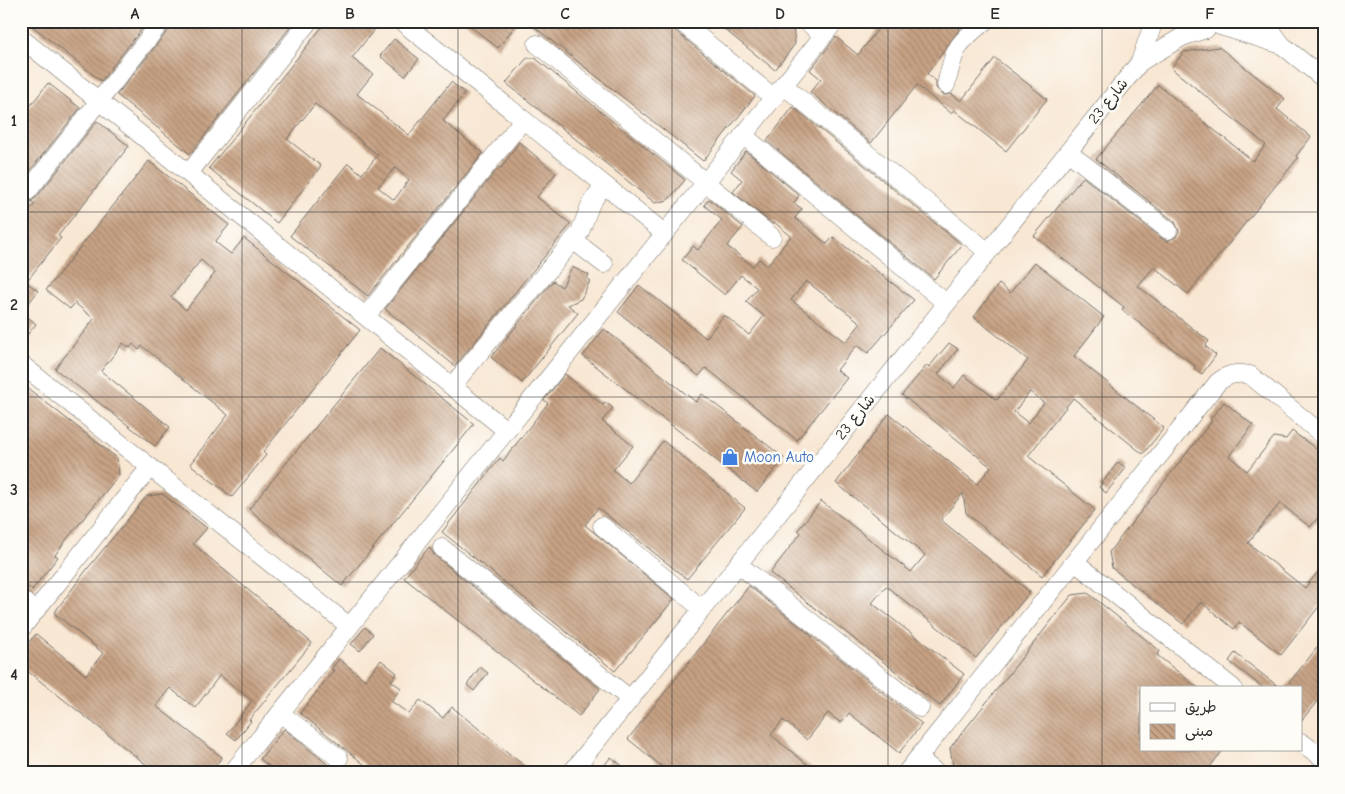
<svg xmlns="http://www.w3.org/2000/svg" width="1345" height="794" font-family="'Comic Neue','Playpen Sans Arabic',sans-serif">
	<defs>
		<pattern id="building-back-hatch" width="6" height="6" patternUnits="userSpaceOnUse" patternTransform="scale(1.25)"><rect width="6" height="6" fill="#c7a284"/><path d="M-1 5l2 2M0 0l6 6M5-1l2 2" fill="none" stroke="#a2846c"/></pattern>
	</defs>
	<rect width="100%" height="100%" fill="#fdfcf7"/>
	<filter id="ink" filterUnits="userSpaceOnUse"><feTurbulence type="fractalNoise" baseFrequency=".02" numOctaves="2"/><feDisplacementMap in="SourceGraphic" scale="10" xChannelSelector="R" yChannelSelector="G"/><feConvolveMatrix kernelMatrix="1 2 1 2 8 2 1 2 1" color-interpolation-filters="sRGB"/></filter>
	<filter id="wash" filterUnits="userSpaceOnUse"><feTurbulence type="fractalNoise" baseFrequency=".0096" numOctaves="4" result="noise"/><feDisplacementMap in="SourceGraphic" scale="20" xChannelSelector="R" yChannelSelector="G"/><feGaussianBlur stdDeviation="1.12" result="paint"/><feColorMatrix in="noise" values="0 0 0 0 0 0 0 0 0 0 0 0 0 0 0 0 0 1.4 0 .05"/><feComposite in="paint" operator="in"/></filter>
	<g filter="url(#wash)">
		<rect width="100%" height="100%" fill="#f8e7d3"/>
		<g id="blocks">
			<g fill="url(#building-back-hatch)" fill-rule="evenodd">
				<path d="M 26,21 L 148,21 L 101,81 Z"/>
				<path d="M 172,21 L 295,21 L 190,154 L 117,95 L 170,28 Z"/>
				<path d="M 327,21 L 381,21 L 352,58 L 373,74 L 357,94 L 409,135 L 451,82 L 465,93 L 443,121 L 483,153 L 368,296 L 290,236 L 348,163 L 362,174 L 378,155 L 315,104 L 287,139 L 321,166 L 277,223 L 209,168 ZM 395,168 L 409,180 L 394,200 L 378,187 Z"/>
				<path d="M 464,21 L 519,21 L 498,48 Z"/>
				<path d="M 527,21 L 670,21 L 673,29 L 755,96 L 703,161 Z"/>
				<path d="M 714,21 L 785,21 L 793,27 L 795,44 L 775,70 Z"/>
				<path d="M 884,21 L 950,21 L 960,29 L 927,74 L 936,81 L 936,88 L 943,95 L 952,94 L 961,101 L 995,58 L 1047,99 L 1006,151 L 954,110 L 951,113 L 917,85 L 871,143 L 810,92 L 821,79 L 810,70 L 836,37 L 858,55 Z"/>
				<path d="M 394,39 L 419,59 L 405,76 L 380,56 Z"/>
				<path d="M 1219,47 L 1285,99 L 1277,109 L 1311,137 L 1296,156 L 1298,158 L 1188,294 L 1154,267 L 1138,286 L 1209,341 L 1205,346 L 1216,355 L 1202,374 L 1194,368 L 1195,366 L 1122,310 L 1124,307 L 1034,236 L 1083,177 L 1161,238 L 1167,241 L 1176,237 L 1179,231 L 1175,222 L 1096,159 L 1158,85 L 1253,161 L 1266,145 L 1171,68 L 1184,52 Z"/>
				<path d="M 527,58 L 535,58 L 685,180 L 668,200 L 655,203 L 506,83 Z"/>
				<path d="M 48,83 L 80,108 L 21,182 L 21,118 Z"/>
				<path d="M 793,107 L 962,245 L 934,279 L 767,141 Z"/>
				<path d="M 97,121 L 129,146 L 58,236 L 61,238 L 26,282 L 38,291 L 22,312 L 36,324 L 21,343 L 21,221 L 35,204 L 31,201 L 36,198 Z"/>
				<path d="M 519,142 L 556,173 L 537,197 L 571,224 L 455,366 L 385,309 L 499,167 L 501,168 Z"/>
				<path d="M 746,151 L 799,195 L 794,203 L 802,209 L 795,218 L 827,244 L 833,237 L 914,300 L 868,353 L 857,345 L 837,370 L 847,378 L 797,440 L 706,368 L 699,376 L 618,312 L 639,285 L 706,338 L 724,315 L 749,335 L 764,316 L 746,302 L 757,288 L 741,275 L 725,295 L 682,260 L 693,246 L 698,250 L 722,220 L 704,205 L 709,199 L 743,227 L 727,246 L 753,266 L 759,259 L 767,266 L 791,236 L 774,222 L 773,224 L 733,192 L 742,180 L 731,171 ZM 806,281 L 861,323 L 846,342 L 791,300 Z"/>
				<path d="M 149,161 L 229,225 L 215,242 L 231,254 L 244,238 L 360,330 L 263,452 L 266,455 L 232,497 L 190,464 L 228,415 L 142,346 L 139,350 L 133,344 L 130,348 L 123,343 L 101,371 L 170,427 L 155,446 L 55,369 L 94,319 L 75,303 L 70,309 L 46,290 ZM 201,260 L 215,273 L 186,310 L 171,297 Z"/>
				<path d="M 1035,262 L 1104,317 L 1074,356 L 1164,428 L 1143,454 L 1073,398 L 1028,456 L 1095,510 L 1042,576 L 966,513 L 963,493 L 941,520 L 1030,592 L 976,658 L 886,586 L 872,603 L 964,674 L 940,706 L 770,573 L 801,533 L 798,530 L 821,501 L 911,572 L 925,555 L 836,483 L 889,414 L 977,484 L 991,467 L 902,395 L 927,365 L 929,367 L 949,343 L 958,349 L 938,374 L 954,388 L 964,375 L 997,400 L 1028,360 L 974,317 L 999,284 L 1010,293 ZM 1030,392 L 1044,403 L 1028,423 L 1014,412 Z"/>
				<path d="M 572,267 L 589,275 L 587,279 L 590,281 L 581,299 L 568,305 L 578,313 L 522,383 L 491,357 L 553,281 L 562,287 Z"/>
				<path d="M 604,329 L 696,402 L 702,394 L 784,458 L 757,492 L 583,356 Z"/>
				<path d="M 380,348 L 474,424 L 342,586 L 249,509 Z"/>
				<path d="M 565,374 L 603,405 L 605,402 L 613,408 L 602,421 L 633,446 L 613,470 L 629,483 L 663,441 L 745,508 L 687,579 L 598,508 L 585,525 L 674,599 L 615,671 L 442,532 L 500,458 L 503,461 L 548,403 L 544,400 Z"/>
				<path d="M 21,383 L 117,458 L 119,475 L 66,540 L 55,555 L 58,557 L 32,590 L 21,582 Z"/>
				<path d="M 1224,402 L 1253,425 L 1229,456 L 1247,471 L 1274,437 L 1286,439 L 1292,431 L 1324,455 L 1324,511 L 1310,527 L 1280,503 L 1248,543 L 1305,588 L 1324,564 L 1324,600 L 1281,655 L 1239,622 L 1234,629 L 1201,602 L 1183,624 L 1112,568 L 1109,552 L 1212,421 L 1210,419 Z"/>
				<path d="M 1118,462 L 1126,468 L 1106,493 L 1099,487 Z"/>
				<path d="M 162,494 L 207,528 L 193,544 L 312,643 L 249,720 L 251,721 L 236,740 L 227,733 L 252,701 L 220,675 L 195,708 L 170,688 L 156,706 L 222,757 L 210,773 L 157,773 L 21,666 L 21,651 L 36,634 L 86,675 L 103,653 L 54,613 L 88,568 L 147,496 Z"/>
				<path d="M 429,547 L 435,556 L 600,689 L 579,716 L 404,578 Z"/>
				<path d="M 749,586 L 922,724 L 899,753 L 849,713 L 841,723 L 828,713 L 807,740 L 783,720 L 771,735 L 818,773 L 670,773 L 628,739 Z"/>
				<path d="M 1088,593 L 1160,651 L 1157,655 L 1198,688 L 1141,688 L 1141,750 L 1223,750 L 1205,773 L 962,773 L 953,766 L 950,748 L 1072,595 Z"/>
				<path d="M 365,627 L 373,634 L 360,651 L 351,644 Z"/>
				<path d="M 1324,639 L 1324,693 L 1301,721 L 1301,688 L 1285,688 Z"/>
				<path d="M 1235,653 L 1280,688 L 1263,688 L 1229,661 Z"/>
				<path d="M 339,659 L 365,680 L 381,660 L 397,673 L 391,681 L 401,688 L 391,701 L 409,714 L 420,700 L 443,718 L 452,707 L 533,773 L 375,773 L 300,713 L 334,670 L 331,669 Z"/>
				<path d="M 480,667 L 488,673 L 474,691 L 467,685 Z"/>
				<path d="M 284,729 L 297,739 L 338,773 L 277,773 L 260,759 Z"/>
				<path d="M 611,757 L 631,773 L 598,773 Z"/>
			</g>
		</g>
	</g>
	<g filter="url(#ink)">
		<use href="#blocks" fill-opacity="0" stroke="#736d66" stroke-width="1"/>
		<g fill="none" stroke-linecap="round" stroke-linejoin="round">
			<g stroke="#736d66" stroke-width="19">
				<g id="minor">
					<path d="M 401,21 L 664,233"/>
					<path d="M 680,21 L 773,97"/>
					<path d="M 806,21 L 823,35"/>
					<path d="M 1181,21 L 1186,25 L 1206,29"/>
					<path d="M 1264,21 L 1282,45 L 1324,79"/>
					<path d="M 1220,26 L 1282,45"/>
					<path d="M 21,38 L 506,430"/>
					<path d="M 537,44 L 772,237"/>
					<path d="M 1140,62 L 1154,21"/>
					<path d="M 783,85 L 988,252"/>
					<path d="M 946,85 C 955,48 955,45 985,21"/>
					<path d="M 743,135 L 946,303"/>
					<path d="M 1068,152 L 1168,230"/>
					<path d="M 189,173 L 309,21"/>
					<path d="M 28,191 L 162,21"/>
					<path d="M 573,240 L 604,264"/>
					<path d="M 366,316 L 523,120"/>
					<path d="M 21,364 L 349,626"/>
					<path d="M 452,386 L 580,232 L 591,203 L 604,185"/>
					<path d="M 602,526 L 702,609"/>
					<path d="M 442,548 L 630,699"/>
					<path d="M 1075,562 L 1233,688"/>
					<path d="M 738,564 L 920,708"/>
					<path d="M 21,599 L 35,611"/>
					<path d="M 21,629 L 150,467"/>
					<path d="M 280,713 L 339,758"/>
					<path d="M 1301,742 L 1324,759"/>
					<path d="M 918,758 L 937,773"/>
					<path d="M 232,773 L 835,21"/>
					<path d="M 571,773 L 1140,62 L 1182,37 L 1206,29"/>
					<path d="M 906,773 L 1218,382 C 1229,374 1237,372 1250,375 L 1324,436"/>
				</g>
			</g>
			<use href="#minor" stroke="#fff" stroke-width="18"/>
		</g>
	</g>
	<path fill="none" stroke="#2b2b2b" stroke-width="1" stroke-opacity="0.55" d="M 242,21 L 242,773M 458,21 L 458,773M 672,21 L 672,773M 888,21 L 888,773M 1102,21 L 1102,773M 21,212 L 1324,212M 21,397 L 1324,397M 21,582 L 1324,582"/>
	<defs>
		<g id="shop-bare" transform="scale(1.35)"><path d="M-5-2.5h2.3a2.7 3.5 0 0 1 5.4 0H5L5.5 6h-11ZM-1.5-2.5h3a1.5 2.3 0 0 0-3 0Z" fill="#3f7fe0" stroke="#fdfcf7" stroke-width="2.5" paint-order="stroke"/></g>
	</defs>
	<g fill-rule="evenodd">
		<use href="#shop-bare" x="730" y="457"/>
	</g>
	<g text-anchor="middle" stroke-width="5" stroke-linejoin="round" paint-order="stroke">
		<g font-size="15" fill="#2b2b2b" stroke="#fdfcf7">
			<text transform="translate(1108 101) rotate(-51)" y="5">شارع 23</text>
			<text transform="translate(855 417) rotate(-51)" y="5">شارع 23</text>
		</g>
		<g font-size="15" fill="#366cbe" stroke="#fdfcf7" text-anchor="start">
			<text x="744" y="462">Moon Auto</text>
		</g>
	</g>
	<rect width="1345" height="794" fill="none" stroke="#fdfcf7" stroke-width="55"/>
	<rect x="1140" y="686" width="162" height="65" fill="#fdfcf7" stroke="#a9a8a5"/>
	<rect x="1150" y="703" width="25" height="8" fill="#ffffff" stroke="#a9a8a5"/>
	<text x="1185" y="712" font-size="15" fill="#2b2b2b">طريق</text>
	<rect x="1150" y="724" width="25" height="15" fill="url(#building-back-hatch)" stroke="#a9a8a5"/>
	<text x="1185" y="736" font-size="15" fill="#2b2b2b">مبنى</text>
	<rect x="28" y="28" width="1290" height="738" fill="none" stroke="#2b2b2b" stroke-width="2"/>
	<g font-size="16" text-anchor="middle" font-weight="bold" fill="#2b2b2b">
		<text x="135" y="19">A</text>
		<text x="350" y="19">B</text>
		<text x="565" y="19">C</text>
		<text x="780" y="19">D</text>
		<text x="995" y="19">E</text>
		<text x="1210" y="19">F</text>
		<text x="14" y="126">1</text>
		<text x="14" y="310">2</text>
		<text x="14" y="495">3</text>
		<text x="14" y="680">4</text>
	</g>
</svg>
